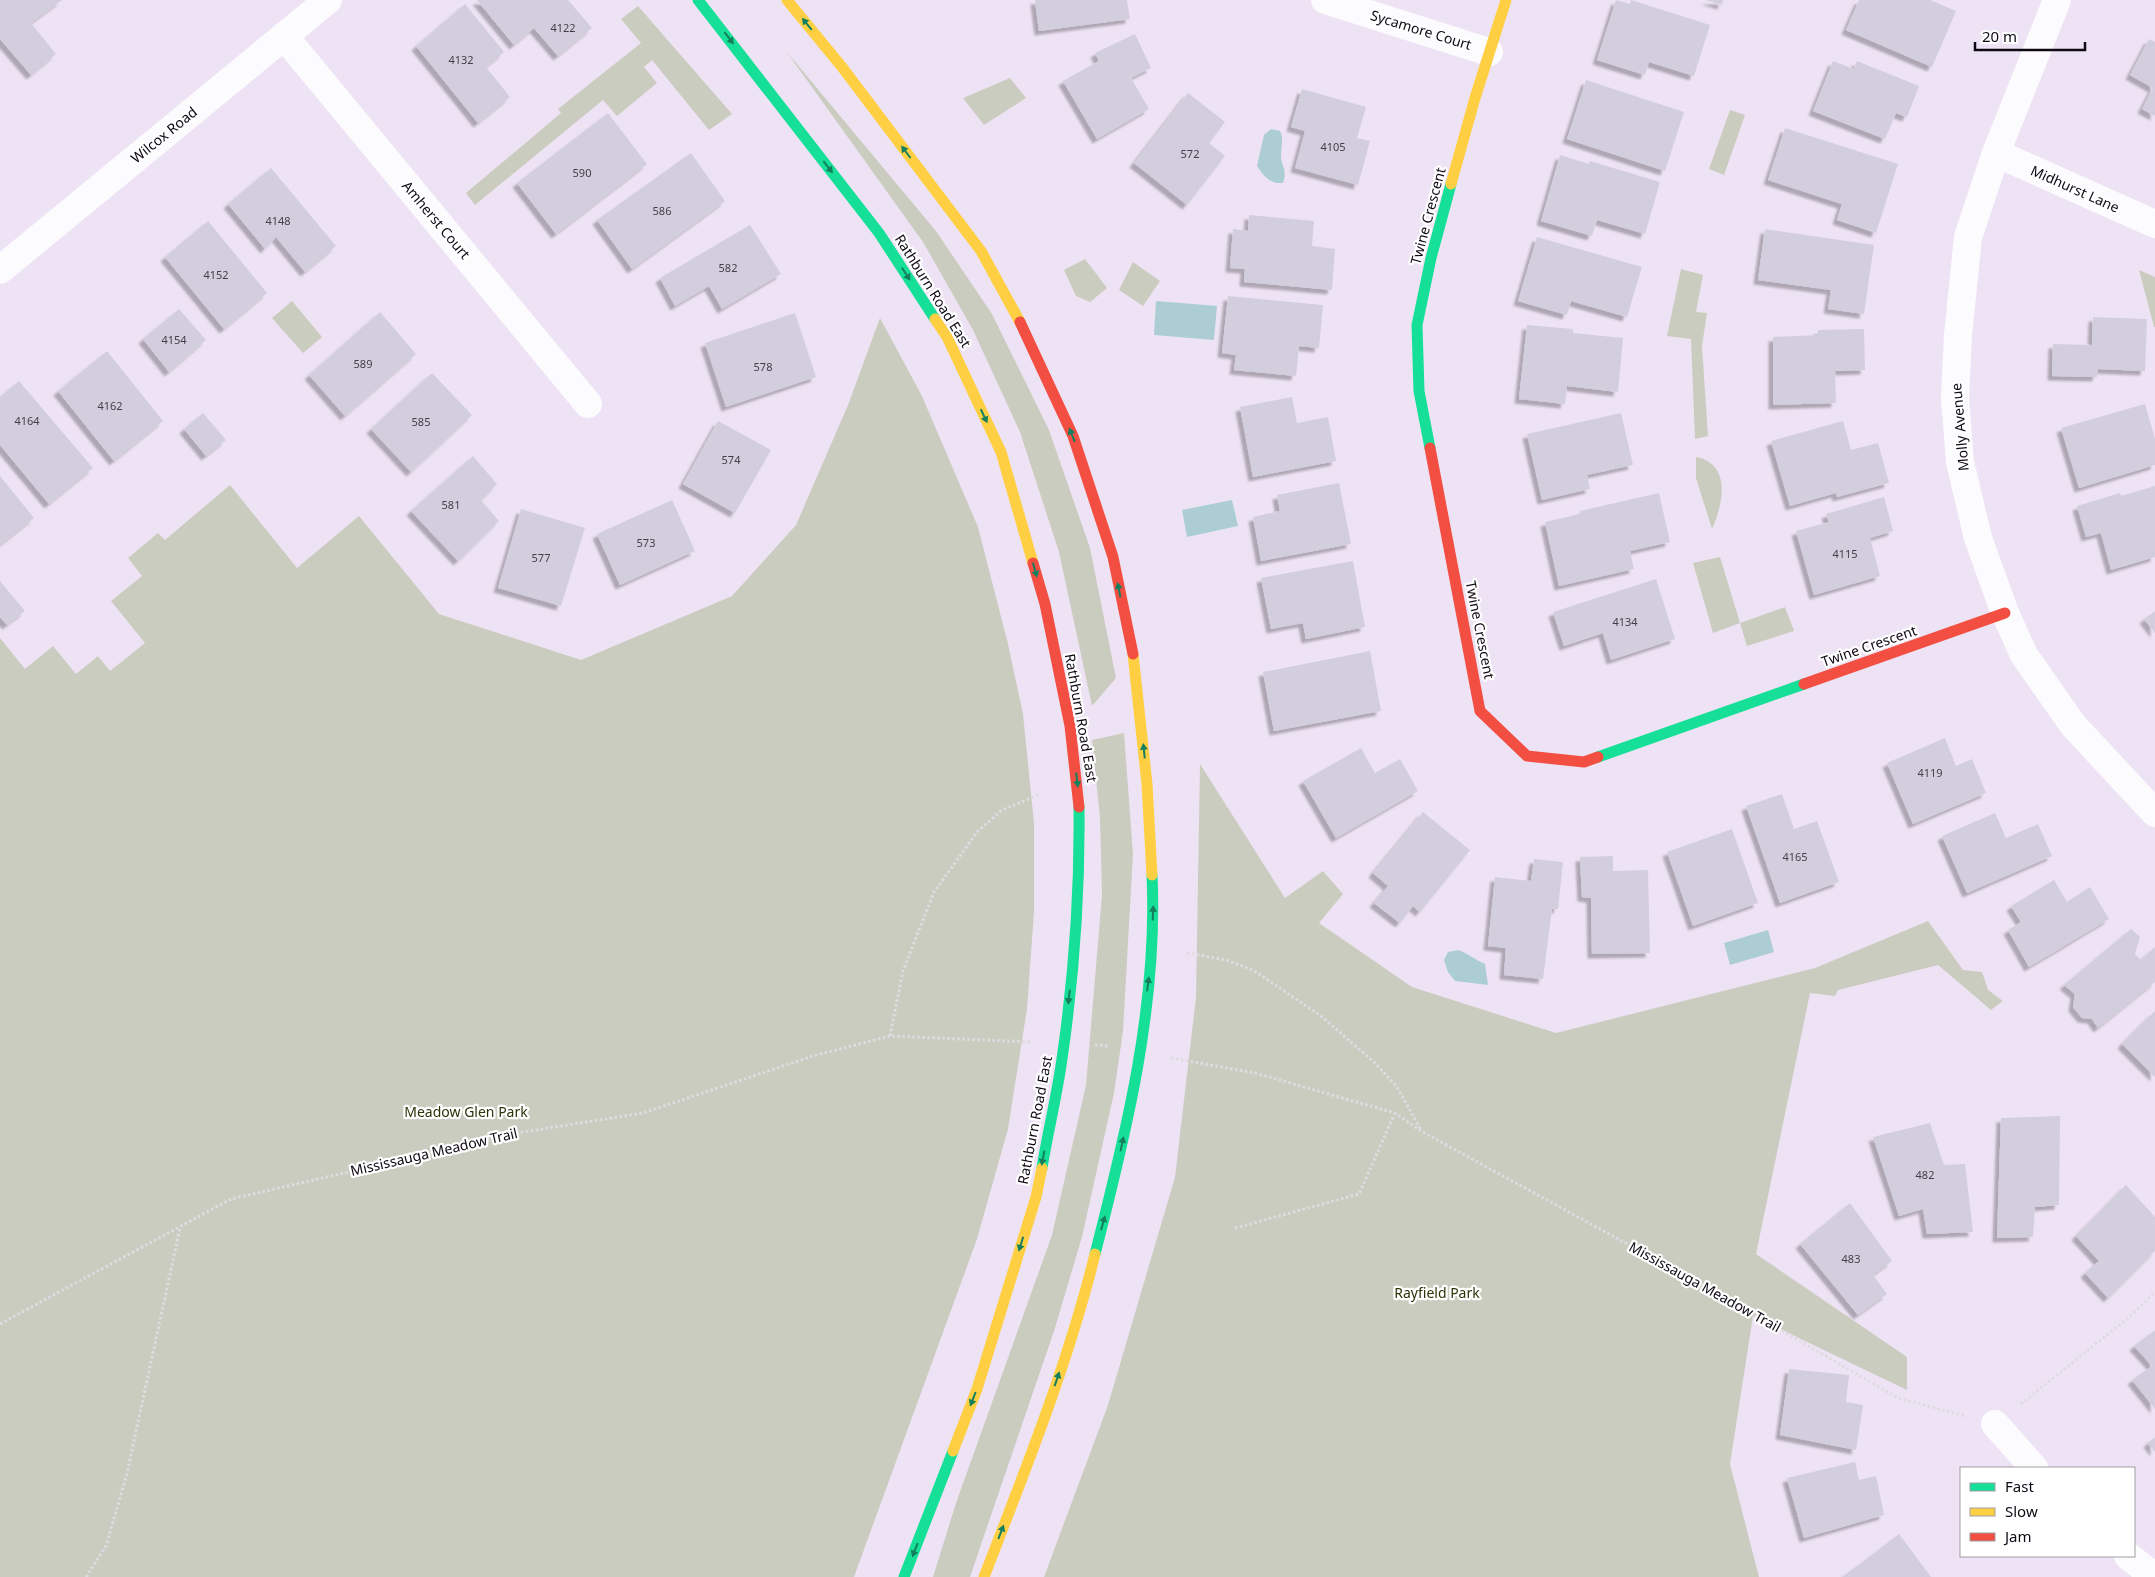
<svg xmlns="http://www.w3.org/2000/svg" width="2155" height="1577" font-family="'Noto Sans',sans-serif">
	<defs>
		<filter id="shadow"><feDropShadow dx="-4.5" dy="4.5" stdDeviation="1" flood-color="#0004"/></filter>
	</defs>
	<rect width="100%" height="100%" fill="#eee3f4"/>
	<g fill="#cbccc0">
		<path d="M 638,6 L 732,114 L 709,130 L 652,60 L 644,67 L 657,83 L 617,116 L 603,100 L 475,205 L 466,193 L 561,113 L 558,109 L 641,43 L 621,19 Z"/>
		<path d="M 786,51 L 936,231 L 992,314 L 1049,430 L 1090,548 L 1116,678 L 1092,706 L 1059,552 L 1020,432 L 973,330 L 923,242 Z"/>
		<path d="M 1010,78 L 1026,98 L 984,125 L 963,98 Z"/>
		<path d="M 1730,110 L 1745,115 L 1724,175 L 1709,169 Z"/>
		<path d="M 1085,259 L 1107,288 L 1090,302 L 1076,296 L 1064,270 Z"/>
		<path d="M 1133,262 L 1160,281 L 1143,306 L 1119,290 Z"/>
		<path d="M 1681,269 L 1703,275 L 1696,312 L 1707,313 L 1702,346 L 1708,436 L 1695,439 L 1691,339 L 1667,336 Z"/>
		<path d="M 2139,270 L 2155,277 L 2155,327 L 2154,327 Z"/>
		<path d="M 292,301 L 322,337 L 303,353 L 272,318 Z"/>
		<path d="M 880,318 L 922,396 L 978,527 L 1008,644 L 1023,714 L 1034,823 L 1034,912 L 1027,1009 L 1008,1129 L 977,1239 L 854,1577 L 0,1577 L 0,638 L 25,669 L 53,646 L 76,674 L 98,656 L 110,671 L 145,643 L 111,601 L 142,576 L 128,558 L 158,533 L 165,540 L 230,485 L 297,568 L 359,516 L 439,614 L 581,660 L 732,596 L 796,525 L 848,405 Z"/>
		<path d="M 1696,457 C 1732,464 1723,505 1712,529 L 1696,478 Z"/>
		<path d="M 1720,557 L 1740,623 L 1785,607 L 1794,631 L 1747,646 L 1740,623 L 1713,633 L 1693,563 Z"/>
		<path d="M 1124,733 L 1133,854 L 1123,1031 L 1114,1093 L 1082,1237 L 1054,1331 L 970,1577 L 933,1577 L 956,1503 L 1052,1235 L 1086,1085 L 1102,895 L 1100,818 L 1092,740 Z"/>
		<path d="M 1200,764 L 1285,898 L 1323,871 L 1343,894 L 1319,923 L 1412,987 L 1556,1033 L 1815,968 L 1928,921 L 1963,970 L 1982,972 L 1988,990 L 2003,1001 L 1991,1010 L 1938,965 L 1838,990 L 1835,996 L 1810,993 L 1756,1254 L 1907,1357 L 1907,1390 L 1753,1316 L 1730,1464 L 1759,1577 L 1044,1577 L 1108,1405 L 1175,1177 L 1196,997 Z"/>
	</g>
	<g fill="#adcdd5">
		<path d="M 1271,129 L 1280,131 C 1284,139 1281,146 1281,155 C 1281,168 1288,168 1283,183 C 1269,184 1264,176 1257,166 L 1264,135 Z"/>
		<path d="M 1156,301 L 1217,306 L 1214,340 L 1154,335 Z"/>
		<path d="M 1232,500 L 1238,526 L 1187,537 L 1182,510 Z"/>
		<path d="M 1768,930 L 1774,952 L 1730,965 L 1724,943 Z"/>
		<path d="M 1458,950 C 1468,953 1475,960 1485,964 L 1488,985 L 1455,981 L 1448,972 L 1444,960 L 1448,952 Z"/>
	</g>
	<g fill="#d3cedd" filter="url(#shadow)">
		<path d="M 0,0 L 62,0 L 31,23 L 56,54 L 31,75 L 0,39 Z"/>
		<path d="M 477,0 L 568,0 L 592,28 L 558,56 L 534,28 L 514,45 Z"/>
		<path d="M 1035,0 L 1127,0 L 1130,19 L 1039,31 Z"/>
		<path d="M 1616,0 L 1630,4 L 1631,0 L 1710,25 L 1694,76 L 1649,62 L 1645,75 L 1597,60 Z"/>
		<path d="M 1706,0 L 1723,0 L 1722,5 Z"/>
		<path d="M 1859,0 L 1930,0 L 1956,11 L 1932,67 L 1846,30 Z"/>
		<path d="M 465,4 L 504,52 L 486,67 L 510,97 L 478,123 L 416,46 Z"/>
		<path d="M 1135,34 L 1151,68 L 1131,78 L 1149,109 L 1097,139 L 1063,81 L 1099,61 L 1095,53 Z"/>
		<path d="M 2149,39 L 2155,42 L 2155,116 L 2142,109 L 2153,88 L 2130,75 Z"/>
		<path d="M 1833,61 L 1854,69 L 1857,61 L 1919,86 L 1907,117 L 1896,113 L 1885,139 L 1813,111 Z"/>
		<path d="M 1586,80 L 1684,112 L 1665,171 L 1567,139 Z"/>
		<path d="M 1302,89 L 1366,107 L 1357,138 L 1370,141 L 1358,185 L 1295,168 L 1305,131 L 1291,127 Z"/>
		<path d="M 1188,93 L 1225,122 L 1209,143 L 1225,156 L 1187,205 L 1134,163 Z"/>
		<path d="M 608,113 L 647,164 L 556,234 L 517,183 Z"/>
		<path d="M 1785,128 L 1898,164 L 1876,233 L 1837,220 L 1842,204 L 1768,180 Z"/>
		<path d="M 691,153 L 725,201 L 632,269 L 597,220 Z"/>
		<path d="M 1560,155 L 1589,164 L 1590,161 L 1660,182 L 1645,234 L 1597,220 L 1592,236 L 1541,221 Z"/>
		<path d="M 271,168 L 336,246 L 305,272 L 276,237 L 265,249 L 228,204 Z"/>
		<path d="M 1249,215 L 1314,221 L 1312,246 L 1335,249 L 1332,290 L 1244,282 L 1245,269 L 1230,268 L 1233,229 L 1248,231 Z"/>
		<path d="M 208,221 L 267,293 L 224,329 L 165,257 Z"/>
		<path d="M 750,225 L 781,274 L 722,309 L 709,286 L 675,306 L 660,278 Z"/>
		<path d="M 1765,229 L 1874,245 L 1864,314 L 1828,309 L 1831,290 L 1758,280 Z"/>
		<path d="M 1537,237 L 1642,267 L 1627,317 L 1571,301 L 1567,315 L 1518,301 Z"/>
		<path d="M 1228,296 L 1323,305 L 1319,348 L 1299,346 L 1296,376 L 1234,370 L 1236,355 L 1222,353 Z"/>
		<path d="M 179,309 L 206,340 L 169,372 L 143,339 Z"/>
		<path d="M 380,312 L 416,354 L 345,416 L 309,375 Z"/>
		<path d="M 795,313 L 816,377 L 726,407 L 705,343 Z"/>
		<path d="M 2093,317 L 2147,319 L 2145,371 L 2098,369 L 2097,377 L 2052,376 L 2053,344 L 2092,345 Z"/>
		<path d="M 1527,325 L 1573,329 L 1573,333 L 1623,338 L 1618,392 L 1567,386 L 1565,404 L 1519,399 Z"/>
		<path d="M 1864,329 L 1865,370 L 1835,371 L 1836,403 L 1773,405 L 1773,337 L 1818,335 L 1818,330 Z"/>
		<path d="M 107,351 L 163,421 L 114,461 L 58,391 Z"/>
		<path d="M 432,373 L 472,415 L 411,472 L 371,429 Z"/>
		<path d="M 19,381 L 93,468 L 49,504 L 0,445 L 0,397 Z"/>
		<path d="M 1292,397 L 1297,423 L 1328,417 L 1336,461 L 1253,477 L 1240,407 Z"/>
		<path d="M 2145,404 L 2155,439 L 2155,465 L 2079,488 L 2061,428 Z"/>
		<path d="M 203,413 L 226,440 L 206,456 L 184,429 Z"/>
		<path d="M 1621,413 L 1633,465 L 1587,475 L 1590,489 L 1542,500 L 1527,434 Z"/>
		<path d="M 718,421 L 771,450 L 735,513 L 683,484 Z"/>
		<path d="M 1843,421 L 1851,450 L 1878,443 L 1889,483 L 1837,497 L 1836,493 L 1790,506 L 1771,441 Z"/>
		<path d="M 473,456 L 497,484 L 481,500 L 499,521 L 458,561 L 411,511 Z"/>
		<path d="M 0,476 L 34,518 L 0,545 Z"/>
		<path d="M 1339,483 L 1351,544 L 1261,561 L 1253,517 L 1280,511 L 1277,495 Z"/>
		<path d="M 2155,486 L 2155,557 L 2111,570 L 2101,533 L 2086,537 L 2077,506 L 2120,493 L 2121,496 Z"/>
		<path d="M 1659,493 L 1670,542 L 1630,551 L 1634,569 L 1559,586 L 1545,522 L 1580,514 L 1580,511 Z"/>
		<path d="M 1884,497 L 1893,531 L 1870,538 L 1880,576 L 1814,595 L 1796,531 L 1829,522 L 1826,514 Z"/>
		<path d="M 672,500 L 695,551 L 620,585 L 597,534 Z"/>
		<path d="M 521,509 L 585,528 L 561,606 L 498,588 Z"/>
		<path d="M 1353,561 L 1365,627 L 1306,639 L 1303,623 L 1271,629 L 1261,578 Z"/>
		<path d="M 1656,579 L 1675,639 L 1611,660 L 1603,633 L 1564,646 L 1553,612 Z"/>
		<path d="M 0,581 L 25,611 L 7,625 L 0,617 Z"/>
		<path d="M 2155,611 L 2155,633 L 2144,619 Z"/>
		<path d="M 1370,651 L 1381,711 L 1274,731 L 1263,672 Z"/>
		<path d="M 1945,738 L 1956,766 L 1972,759 L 1986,793 L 1913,824 L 1887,763 Z"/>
		<path d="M 1361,748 L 1375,773 L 1400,759 L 1418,791 L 1336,838 L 1303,781 Z"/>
		<path d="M 1782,794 L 1794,829 L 1817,821 L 1839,882 L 1780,903 L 1746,806 Z"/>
		<path d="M 1423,812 L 1470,850 L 1420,912 L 1413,906 L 1400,923 L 1374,903 L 1388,886 L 1373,873 Z"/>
		<path d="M 1995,813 L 2006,838 L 2038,824 L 2052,856 L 1967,893 L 1942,836 Z"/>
		<path d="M 1732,829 L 1758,903 L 1693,926 L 1667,852 Z"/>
		<path d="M 1613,856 L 1613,871 L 1648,870 L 1650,953 L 1592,954 L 1591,898 L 1582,897 L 1580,857 Z"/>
		<path d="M 1534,859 L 1563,862 L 1558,909 L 1552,909 L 1543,979 L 1504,975 L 1506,948 L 1488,946 L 1495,877 L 1531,881 Z"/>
		<path d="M 2054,880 L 2067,902 L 2090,887 L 2109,919 L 2029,967 L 2008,930 L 2021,922 L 2011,906 Z"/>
		<path d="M 2131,929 L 2140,937 L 2135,954 L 2141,960 L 2155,947 L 2155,982 L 2098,1028 L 2092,1019 L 2082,1018 L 2073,1007 L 2075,994 L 2064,985 Z"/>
		<path d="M 2155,1011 L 2155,1077 L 2122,1044 Z"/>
		<path d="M 2060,1116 L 2059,1205 L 2035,1207 L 2033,1237 L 1997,1238 L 2001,1118 Z"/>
		<path d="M 1930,1123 L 1944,1165 L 1965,1164 L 1973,1232 L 1927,1234 L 1923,1209 L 1899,1216 L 1873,1137 Z"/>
		<path d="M 2126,1185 L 2155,1217 L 2155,1251 L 2108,1298 L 2085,1273 L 2099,1261 L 2076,1236 Z"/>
		<path d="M 1850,1203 L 1892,1261 L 1873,1275 L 1887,1294 L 1858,1315 L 1800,1244 Z"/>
		<path d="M 2155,1330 L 2155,1409 L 2132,1380 L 2152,1366 L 2134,1346 Z"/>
		<path d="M 1789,1369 L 1849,1375 L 1846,1402 L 1863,1405 L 1856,1450 L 1780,1435 Z"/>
		<path d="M 2155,1437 L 2155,1452 L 2148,1443 Z"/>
		<path d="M 1855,1462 L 1859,1480 L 1876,1476 L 1884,1515 L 1804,1538 L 1787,1478 Z"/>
		<path d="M 1899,1534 L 1931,1577 L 1842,1577 L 1864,1561 Z"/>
	</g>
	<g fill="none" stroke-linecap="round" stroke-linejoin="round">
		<g stroke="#dfdbe0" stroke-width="3" stroke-dasharray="2.5 2.5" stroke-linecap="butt">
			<path d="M 1187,953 L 1226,960 L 1253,970 L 1321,1016 L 1376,1064 L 1397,1087 L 1421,1130"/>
			<path d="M 890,1036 L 903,971 L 934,892 L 978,831 L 1002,810 L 1041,794"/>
			<path d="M 1095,1045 L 1109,1046"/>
			<path d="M 1171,1058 L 1255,1073 L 1395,1113 L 1421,1131 L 1724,1297 L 1898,1398 L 1965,1416"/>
			<path d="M 1235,1228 L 1359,1194 L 1395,1113"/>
			<path d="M 0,1324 L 231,1199 L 523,1132 L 643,1113 L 813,1056 L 890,1036 L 1031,1042"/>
			<path d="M 2021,1404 L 2128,1318 L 2155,1292"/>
			<path d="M 86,1577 L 106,1546 L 127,1473 L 180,1228"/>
		</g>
		<g stroke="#fcfbfd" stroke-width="28">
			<path d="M 1325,0 L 1489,52"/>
			<path d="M 2057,0 L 1996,153 L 1968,237 L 1958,335 L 1955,398 L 1960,462 L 1978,538 L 2005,613 L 2024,655 L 2073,725 L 2155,813"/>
			<path d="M 284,36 L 588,404"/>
			<path d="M 1996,153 L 2155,224"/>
			<path d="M 0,270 L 328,0"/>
			<path d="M 1995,1424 L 2034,1468"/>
			<path d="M 2128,1556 L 2155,1577"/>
		</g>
		<g stroke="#16e098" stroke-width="11">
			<path d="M 698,0 L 879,233 L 935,319"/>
			<path d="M 1430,448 L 1419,391 L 1417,325 L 1431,258 L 1451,184"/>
			<path d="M 1598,757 L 1804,684"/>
			<path d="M 1042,1168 C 1048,1131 1057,1095 1062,1059 C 1074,976 1080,891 1079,807"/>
			<path d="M 1095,1254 C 1127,1130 1158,1003 1152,875"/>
			<path d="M 904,1577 L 953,1451"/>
		</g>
		<g stroke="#ffcf43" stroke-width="11">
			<path d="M 787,0 L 842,67 L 981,251 L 1020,322"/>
			<path d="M 1451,184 L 1475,98 L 1506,0"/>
			<path d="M 935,319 L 947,337 L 1001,452 L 1033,563"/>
			<path d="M 1133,654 L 1147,784 L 1152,875"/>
			<path d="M 953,1451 L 977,1389 L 1036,1197 L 1042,1168"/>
			<path d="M 984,1577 C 1025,1471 1068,1364 1095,1254"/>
		</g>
		<g stroke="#f24e42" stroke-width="11">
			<path d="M 1020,322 L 1073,436 L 1113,557 L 1133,654"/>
			<path d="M 1430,448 L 1480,711 L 1527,756 L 1584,762 L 1598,757"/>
			<path d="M 1033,563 L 1045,604 L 1070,726 L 1079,807"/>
			<path d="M 1804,684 L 2005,613"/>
		</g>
	</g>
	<defs><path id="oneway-solid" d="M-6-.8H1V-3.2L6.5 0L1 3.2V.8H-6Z" transform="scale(1.25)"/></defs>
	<g fill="#137f5c">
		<use href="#oneway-solid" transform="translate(807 24) rotate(-129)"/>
		<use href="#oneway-solid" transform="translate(729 38) rotate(52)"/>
		<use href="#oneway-solid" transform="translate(906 152) rotate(-127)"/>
		<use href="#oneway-solid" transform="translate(828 167) rotate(52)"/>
		<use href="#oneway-solid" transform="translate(906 274) rotate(57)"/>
		<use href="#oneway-solid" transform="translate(984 416) rotate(65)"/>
		<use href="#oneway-solid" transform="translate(1072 435) rotate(-112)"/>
		<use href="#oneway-solid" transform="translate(1035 570) rotate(74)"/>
		<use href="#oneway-solid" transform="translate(1119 590) rotate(-101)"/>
		<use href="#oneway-solid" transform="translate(1144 751) rotate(-96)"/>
		<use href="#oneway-solid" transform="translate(1077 780) rotate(83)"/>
		<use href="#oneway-solid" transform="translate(1153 913) rotate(-88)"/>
		<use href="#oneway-solid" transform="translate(1148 984) rotate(-83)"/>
		<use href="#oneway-solid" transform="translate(1069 997) rotate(97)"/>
		<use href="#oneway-solid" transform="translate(1122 1144) rotate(-78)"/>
		<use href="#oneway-solid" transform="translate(1043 1158) rotate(101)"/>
		<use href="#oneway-solid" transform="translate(1103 1223) rotate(-75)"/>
		<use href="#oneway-solid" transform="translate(1021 1244) rotate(107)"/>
		<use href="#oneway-solid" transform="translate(1057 1379) rotate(-71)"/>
		<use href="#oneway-solid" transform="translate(973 1399) rotate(111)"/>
		<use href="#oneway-solid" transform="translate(1001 1532) rotate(-69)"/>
		<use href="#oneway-solid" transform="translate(915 1550) rotate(111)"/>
	</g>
	<g text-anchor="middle" stroke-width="4.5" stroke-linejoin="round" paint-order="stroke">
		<g font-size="11" fill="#433e49">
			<text x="563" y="32">4122</text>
			<text x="461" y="64">4132</text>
			<text x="1333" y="151">4105</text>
			<text x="1190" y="158">572</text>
			<text x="582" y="177">590</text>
			<text x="662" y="215">586</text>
			<text x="278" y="225">4148</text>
			<text x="728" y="272">582</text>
			<text x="216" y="279">4152</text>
			<text x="174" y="344">4154</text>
			<text x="363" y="368">589</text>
			<text x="763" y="371">578</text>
			<text x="110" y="410">4162</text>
			<text x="27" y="425">4164</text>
			<text x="421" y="426">585</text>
			<text x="731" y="464">574</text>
			<text x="451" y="509">581</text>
			<text x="646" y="547">573</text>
			<text x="1845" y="558">4115</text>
			<text x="541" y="562">577</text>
			<text x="1625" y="626">4134</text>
			<text x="1930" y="777">4119</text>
			<text x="1795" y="861">4165</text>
			<text x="1925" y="1179">482</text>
			<text x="1851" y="1263">483</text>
		</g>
		<g font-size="14" fill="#0f0913" stroke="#fff">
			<text transform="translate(1421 30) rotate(17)" y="5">Sycamore Court</text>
			<text transform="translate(164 135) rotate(-39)" y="5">Wilcox Road</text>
			<text transform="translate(2075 189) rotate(24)" y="5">Midhurst Lane</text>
			<text transform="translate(1428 216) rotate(-75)" y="5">Twine Crescent</text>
			<text transform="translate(436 220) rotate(50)" y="5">Amherst Court</text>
			<text transform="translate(933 291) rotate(58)" y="5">Rathburn Road East</text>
			<text transform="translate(1960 427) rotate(-95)" y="5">Molly Avenue</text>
			<text transform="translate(1480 630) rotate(79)" y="5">Twine Crescent</text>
			<text transform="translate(1869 646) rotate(-19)" y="5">Twine Crescent</text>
			<text transform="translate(1081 718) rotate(80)" y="5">Rathburn Road East</text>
			<text transform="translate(1035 1120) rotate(-79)" y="5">Rathburn Road East</text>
			<text transform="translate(434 1152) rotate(-13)" y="5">Mississauga Meadow Trail</text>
			<text transform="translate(1705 1287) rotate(29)" y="5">Mississauga Meadow Trail</text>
		</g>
		<g font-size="14" fill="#2b3508" stroke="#fff">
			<text x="466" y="1117">Meadow Glen Park</text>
			<text x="1437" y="1298">Rayfield Park</text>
		</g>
	</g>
	<rect x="1960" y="1467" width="175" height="90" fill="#ffffff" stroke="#9f9da1"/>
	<rect x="1970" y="1483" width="25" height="8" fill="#16e098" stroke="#9f9da1"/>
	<text x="2005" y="1492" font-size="15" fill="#0f0913">Fast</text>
	<rect x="1970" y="1508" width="25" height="8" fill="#ffcf43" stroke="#9f9da1"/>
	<text x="2005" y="1517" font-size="15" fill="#0f0913">Slow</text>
	<rect x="1970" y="1533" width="25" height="8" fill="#f24e42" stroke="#9f9da1"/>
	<text x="2005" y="1542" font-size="15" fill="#0f0913">Jam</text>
	<path d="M1975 42v8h110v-8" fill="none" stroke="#0f0913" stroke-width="2.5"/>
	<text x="1982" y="42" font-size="15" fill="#0f0913" stroke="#ffffff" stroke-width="4" paint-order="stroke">20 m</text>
</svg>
